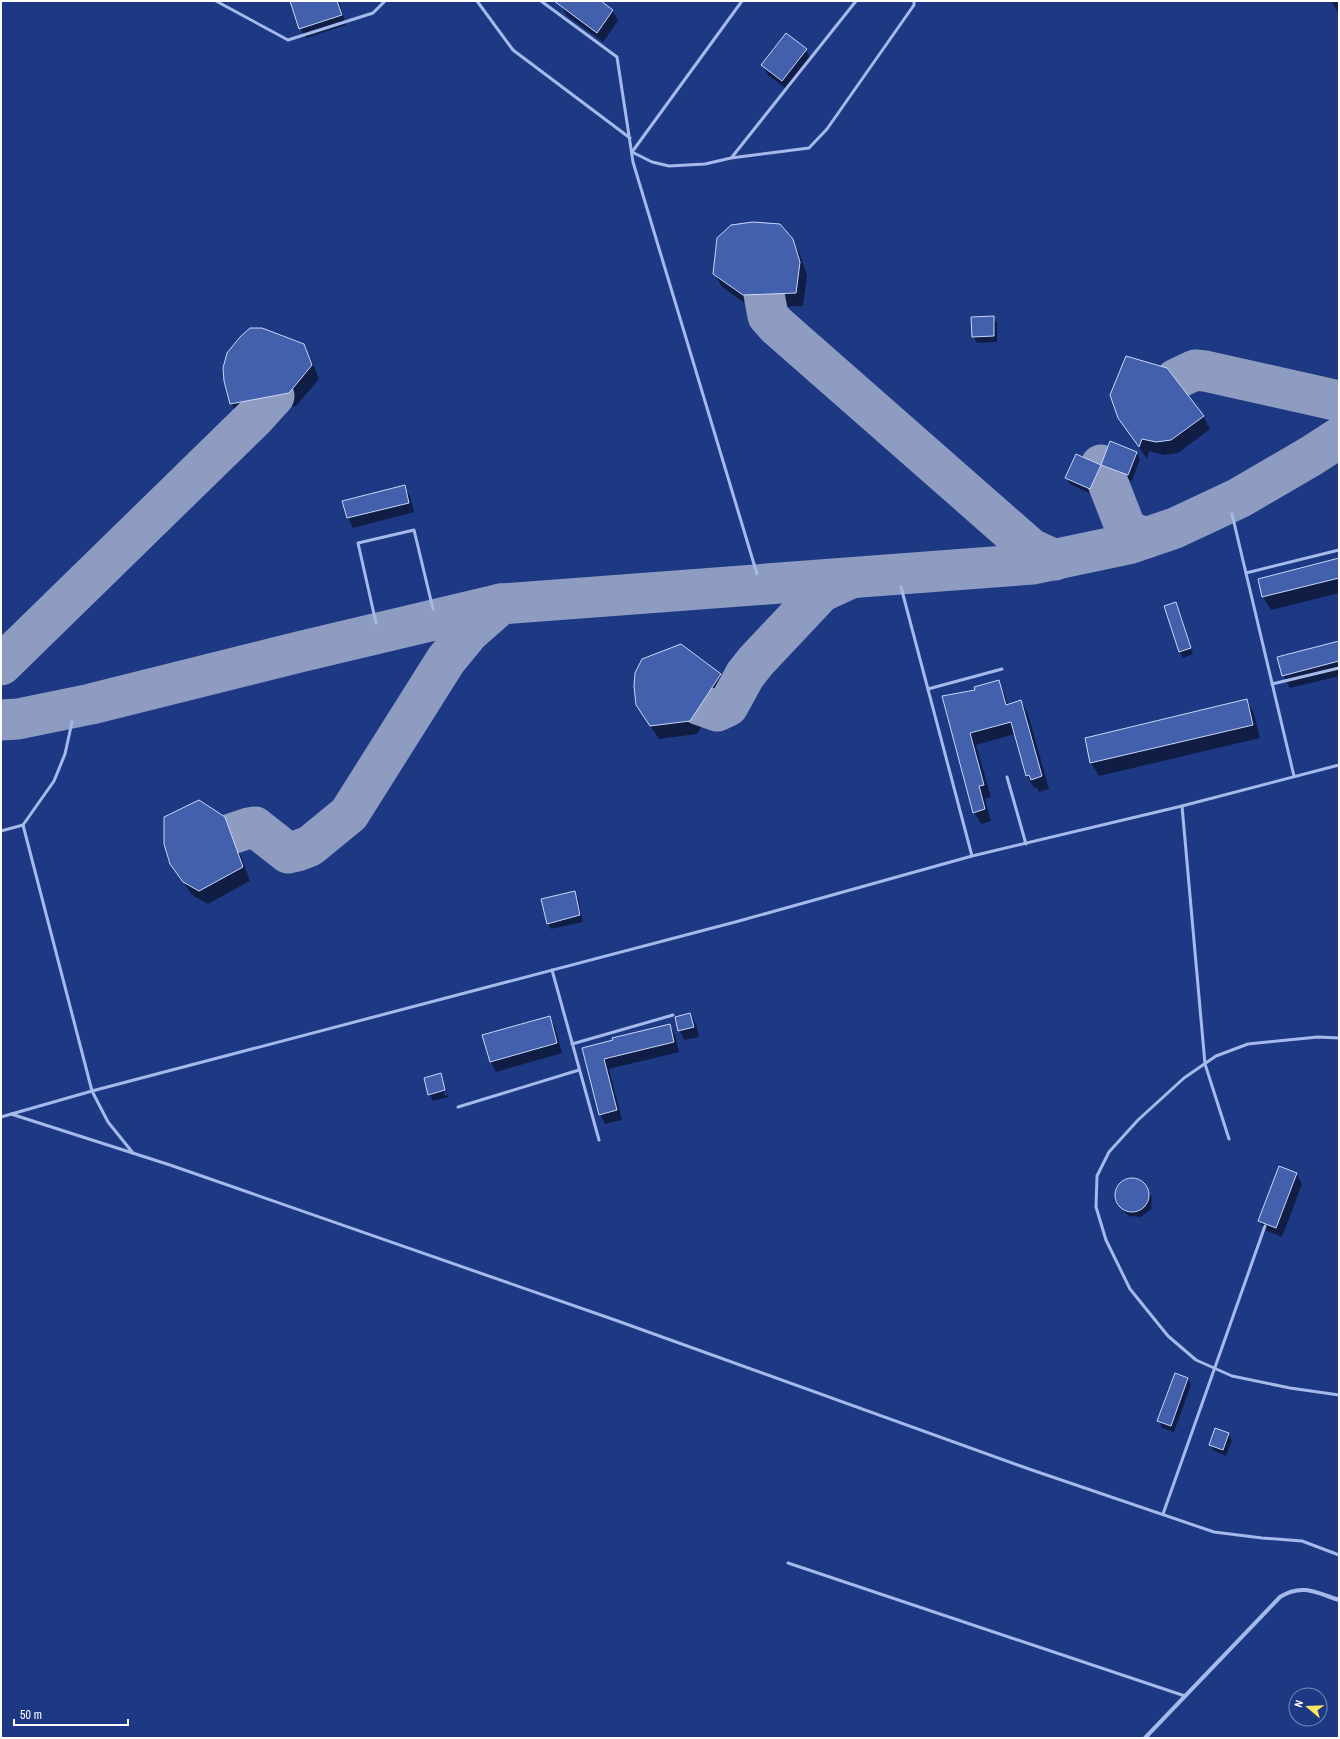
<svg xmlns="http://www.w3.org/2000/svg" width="1340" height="1739" font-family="'Archivo Narrow',sans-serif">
	<rect width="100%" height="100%" fill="#1e3984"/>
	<g fill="#0007">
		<path d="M 298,1 L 339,1 L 346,25 L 306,38 L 300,28 Z"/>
		<path d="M 564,1 L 599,1 L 613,11 L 618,21 L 603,42 L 566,15 L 561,5 Z"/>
		<path d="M 1332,1 L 1339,1 L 1339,14 L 1333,4 Z"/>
		<path d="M 806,50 L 811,60 L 788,90 L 768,75 L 763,65 Z"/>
		<path d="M 793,240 L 800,254 L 807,276 L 803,306 L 752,308 L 722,287 L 714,273 Z"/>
		<path d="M 993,317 L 997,323 L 997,342 L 977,343 L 973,336 Z"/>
		<path d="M 303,345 L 311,359 L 319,379 L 296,406 L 239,417 L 231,403 Z"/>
		<path d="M 1203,416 L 1210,429 L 1178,453 L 1164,455 L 1149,451 L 1147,459 L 1119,418 Z"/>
		<path d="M 1110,442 L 1136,452 L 1140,459 L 1132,481 L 1104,471 L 1093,495 L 1070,484 L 1066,478 L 1077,455 L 1101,466 Z"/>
		<path d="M 404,486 L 410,496 L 414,512 L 353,528 L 348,518 L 344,502 Z"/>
		<path d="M 1339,559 L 1339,593 L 1271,610 L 1263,597 L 1259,579 Z"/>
		<path d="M 1175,603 L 1179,609 L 1193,654 L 1183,658 L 1180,651 Z"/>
		<path d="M 1339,643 L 1339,676 L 1290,688 L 1283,675 Z"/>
		<path d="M 720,674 L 728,687 L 697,734 L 659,739 L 645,718 Z"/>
		<path d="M 998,682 L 1005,694 L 1008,705 L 1021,701 L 1028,714 L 1049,789 L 1039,792 L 1036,787 L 1034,788 L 1027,776 L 1015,734 L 976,745 L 991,797 L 985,799 L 991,821 L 981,824 L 974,812 L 943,697 L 976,690 Z"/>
		<path d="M 1247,701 L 1254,714 L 1260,738 L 1099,776 L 1091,763 L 1086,738 Z"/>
		<path d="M 224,818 L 232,832 L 250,881 L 208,904 L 192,895 L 171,863 Z"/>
		<path d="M 574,892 L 578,898 L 583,922 L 551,929 L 547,923 Z"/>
		<path d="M 690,1014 L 696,1024 L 699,1037 L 684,1040 L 679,1030 Z"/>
		<path d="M 549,1017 L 555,1027 L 562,1053 L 496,1072 L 491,1062 L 483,1036 Z"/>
		<path d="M 669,1025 L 675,1035 L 679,1052 L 609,1069 L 622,1120 L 605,1124 L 600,1114 L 583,1049 Z"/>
		<path d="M 440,1075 L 444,1080 L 442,1080 L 445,1096 L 447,1095 L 444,1080 L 448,1097 L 433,1101 L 429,1094 Z"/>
		<path d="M 1297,1174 L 1302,1184 L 1282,1237 L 1265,1230 L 1259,1220 Z"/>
		<path d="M 1134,1179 L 1139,1180 L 1152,1197 L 1151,1209 L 1141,1217 L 1129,1216 L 1124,1212 L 1117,1193 L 1122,1183 Z"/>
		<path d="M 1188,1378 L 1191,1385 L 1174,1432 L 1162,1428 L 1159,1421 Z"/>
		<path d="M 1228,1434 L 1232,1440 L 1226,1456 L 1214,1451 L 1210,1445 Z"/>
	</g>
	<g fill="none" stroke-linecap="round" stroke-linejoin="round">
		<g stroke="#8e9cc2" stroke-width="41">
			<path d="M 764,294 L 768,316 L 776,325 L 1031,549 L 1055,560"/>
			<path d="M 1176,379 L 1195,370 L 1205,371 L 1339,401"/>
			<path d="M 1101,465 L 1124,524 L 1130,532 L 1146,538"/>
			<path d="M 1,665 L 255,417 L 274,396"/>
			<path d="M 700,705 L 717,711 L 728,706 L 745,675 L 756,661 L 821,592 L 847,580"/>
			<path d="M 1,720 L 18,719 L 91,704 L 299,652 L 501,604 L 1033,564 L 1128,544 L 1175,528 L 1239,498 L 1311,456 L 1339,438"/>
			<path d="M 231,834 L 249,828 L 255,827 L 288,853 L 297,851 L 310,846 L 349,814 L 446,660 L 469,632 L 501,604"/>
		</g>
	</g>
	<g fill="#4260ab" stroke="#cad7f7">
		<path d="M 290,1 L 337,1 L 342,15 L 299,29 Z"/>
		<path d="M 554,1 L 601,1 L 613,10 L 597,33 Z"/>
		<path d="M 786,33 L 807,49 L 782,81 L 761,65 Z"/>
		<path d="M 753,222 L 780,224 L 793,239 L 800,262 L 796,293 L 743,295 L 713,274 L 717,238 L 731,225 Z"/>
		<path d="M 994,316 L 994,336 L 972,337 L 971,317 Z"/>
		<path d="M 250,328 L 262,328 L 304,344 L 312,365 L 289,393 L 230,404 L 224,381 L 223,368 L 227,353 L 240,337 Z"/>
		<path d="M 1126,356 L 1167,368 L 1204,416 L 1171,440 L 1156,442 L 1142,439 L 1139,447 L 1118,418 L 1110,395 Z"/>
		<path d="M 1110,441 L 1137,452 L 1128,475 L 1101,465 Z"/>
		<path d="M 1076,454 L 1101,465 L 1090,489 L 1065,478 Z"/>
		<path d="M 405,485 L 409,503 L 347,518 L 342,501 Z"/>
		<path d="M 1339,558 L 1339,578 L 1262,597 L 1258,579 Z"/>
		<path d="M 1176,602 L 1191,648 L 1179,652 L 1164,606 Z"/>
		<path d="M 1339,641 L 1339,661 L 1282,676 L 1277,657 Z"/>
		<path d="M 681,644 L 721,674 L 690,721 L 650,726 L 636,705 L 634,686 L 635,673 L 642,659 Z"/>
		<path d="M 999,680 L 1006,705 L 1021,700 L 1042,776 L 1031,780 L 1029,775 L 1026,776 L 1011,722 L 970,733 L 984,785 L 979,786 L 985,809 L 973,813 L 942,696 L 975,690 L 974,687 Z"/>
		<path d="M 1247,699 L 1253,725 L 1090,763 L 1085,738 Z"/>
		<path d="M 199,800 L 225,817 L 243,867 L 199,891 L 183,882 L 170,864 L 164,844 L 164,817 Z"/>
		<path d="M 575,891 L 580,915 L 547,924 L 541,899 Z"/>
		<path d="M 690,1013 L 694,1027 L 678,1031 L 675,1017 Z"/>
		<path d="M 550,1016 L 557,1043 L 490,1062 L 482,1035 Z"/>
		<path d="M 670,1024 L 674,1042 L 604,1059 L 617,1110 L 599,1115 L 582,1048 L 613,1040 L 612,1038 Z"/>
		<path d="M 441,1073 L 445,1090 L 428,1095 L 424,1078 Z"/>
		<path d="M 1279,1166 L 1297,1173 L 1276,1228 L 1258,1221 Z"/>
		<circle cx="1132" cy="1195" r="17"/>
		<path d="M 1175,1373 L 1188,1378 L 1171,1426 L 1157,1421 Z"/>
		<path d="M 1215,1428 L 1229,1433 L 1223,1450 L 1209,1445 Z"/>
	</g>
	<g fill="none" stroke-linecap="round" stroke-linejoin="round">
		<g stroke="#a5b9ea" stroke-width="3">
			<path d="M 216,1 L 288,40 L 373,13 L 385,1"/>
			<path d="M 477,1 L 513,50 L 630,138"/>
			<path d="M 541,1 L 617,57 L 633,162 L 757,574"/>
			<path d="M 742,1 L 632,152 L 652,162 L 669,166 L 705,164 L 731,158 L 809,148 L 827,129 L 914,5 L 914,1"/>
			<path d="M 732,157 L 856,1"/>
			<path d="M 1232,514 L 1294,776"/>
			<path d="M 1246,573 L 1339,550"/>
			<path d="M 901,587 L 972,856"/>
			<path d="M 376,623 L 358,543 L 414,530 L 433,609"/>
			<path d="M 1272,684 L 1339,668"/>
			<path d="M 928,689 L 1002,669"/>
			<path d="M 1007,777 L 1026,844"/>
			<path d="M 1182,806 L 1205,1064 L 1229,1139"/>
			<path d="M 23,825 L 92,1091 L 108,1122 L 133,1153"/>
			<path d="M 1,831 L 23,825 L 54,781 L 65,754 L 72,722"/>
			<path d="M 552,970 L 599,1140"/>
			<path d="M 1339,1038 L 1318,1037 L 1248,1044 L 1216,1056 L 1184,1078 L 1138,1120 L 1109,1152 L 1097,1176 L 1096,1207 L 1106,1240 L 1130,1289 L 1168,1336 L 1196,1360 L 1232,1376 L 1290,1388 L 1339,1395"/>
			<path d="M 572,1044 L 673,1015"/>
			<path d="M 458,1107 L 579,1070"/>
			<path d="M 11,1114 L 170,1165 L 615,1320 L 1029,1469 L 1214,1532 L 1262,1538 L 1302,1541 L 1339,1555"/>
			<path d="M 1,1117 L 92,1091 L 739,921 L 972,856 L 1182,806 L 1339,765"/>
			<path d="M 1163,1514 L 1265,1226"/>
			<path d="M 788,1563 L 1185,1696"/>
		</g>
		<path stroke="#a5b9ea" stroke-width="4" d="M 1145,1738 L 1280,1597 C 1302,1583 1317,1593 1339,1600"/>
	</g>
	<rect width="1340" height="1739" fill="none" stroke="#ffffff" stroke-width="4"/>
	<g transform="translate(1308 1707) rotate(289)"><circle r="19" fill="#1e3984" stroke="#7888b5"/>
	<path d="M0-3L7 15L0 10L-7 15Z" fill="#f9e764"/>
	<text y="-6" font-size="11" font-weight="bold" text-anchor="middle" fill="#ffffff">N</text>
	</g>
	<path d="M14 1719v6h114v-6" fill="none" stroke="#ffffff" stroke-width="2"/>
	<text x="20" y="1719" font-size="12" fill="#ffffff" stroke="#1e3984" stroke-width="3" paint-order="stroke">50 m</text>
</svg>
